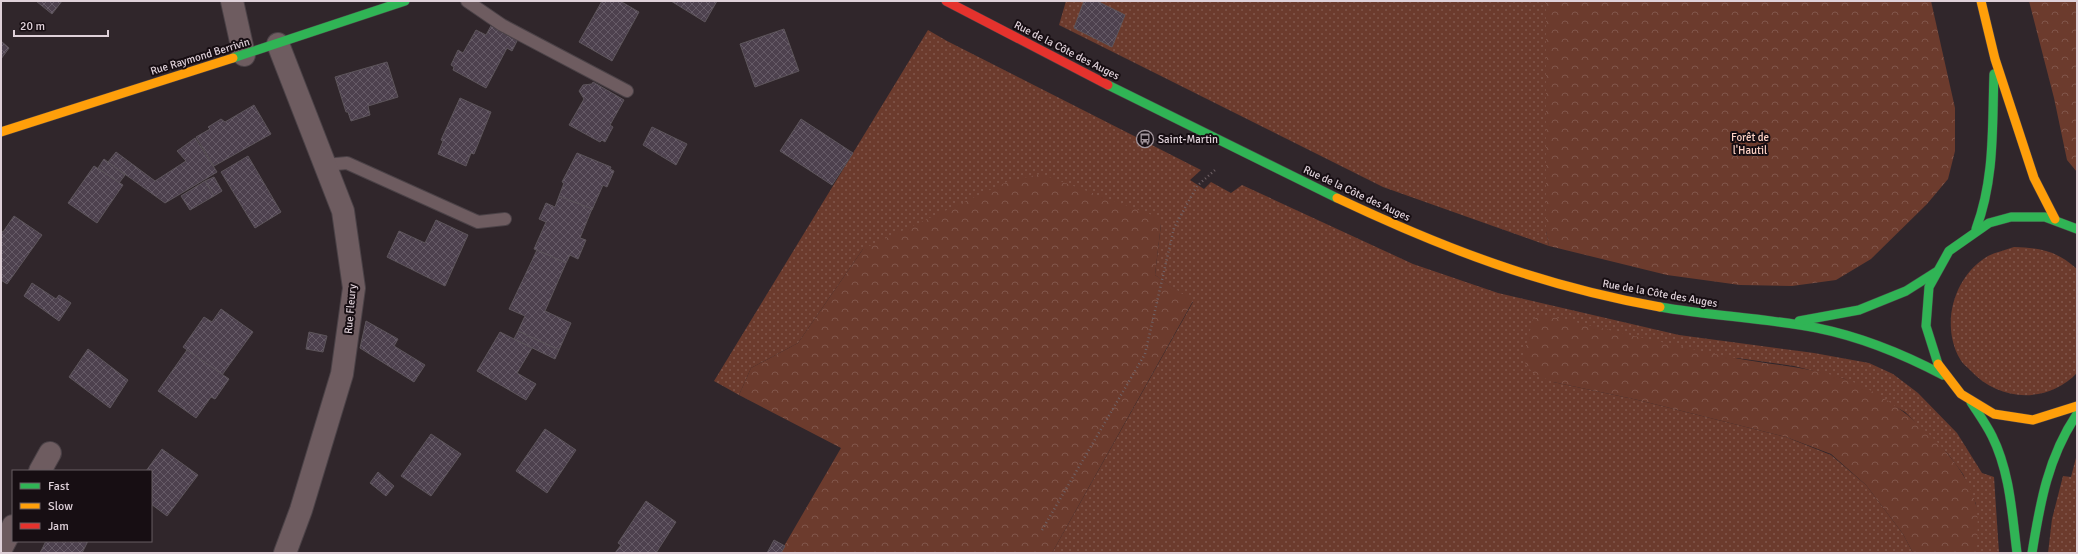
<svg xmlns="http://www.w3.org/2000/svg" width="2078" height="554" font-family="Signika,sans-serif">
	<defs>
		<pattern id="grass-dots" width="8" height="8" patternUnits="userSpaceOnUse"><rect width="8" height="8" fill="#6c3b2d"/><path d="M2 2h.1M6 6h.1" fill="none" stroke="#81564b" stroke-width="1.8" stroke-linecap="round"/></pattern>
		<pattern id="forest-crowns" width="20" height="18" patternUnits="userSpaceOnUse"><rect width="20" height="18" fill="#6c3b2d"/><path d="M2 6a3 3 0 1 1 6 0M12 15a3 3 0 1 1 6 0" fill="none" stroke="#81564b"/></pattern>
		<pattern id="building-cross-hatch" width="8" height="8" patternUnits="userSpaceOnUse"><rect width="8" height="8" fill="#4d414e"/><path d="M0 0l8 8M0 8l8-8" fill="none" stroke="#665b67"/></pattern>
	</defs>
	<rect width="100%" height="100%" fill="#30262b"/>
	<g fill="url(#grass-dots)">
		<path d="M 1066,1 L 1546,1 L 1546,231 L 1549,246 L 1383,187 L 1059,25 Z"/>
		<path d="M 928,30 L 947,41 L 1201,170 L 1190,180 L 1204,189 L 1211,182 L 1231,193 L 1242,185 L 1413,264 L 1498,293 L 1679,335 L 1814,353 L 1869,363 L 1893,374 L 1918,393 L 1957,433 L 1982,473 L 1994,477 L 1999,553 L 1977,553 L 1976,504 L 1963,474 L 1948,454 L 1905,412 L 1845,379 L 1794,366 L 1737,358 L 1553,382 L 1638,400 L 1786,437 L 1831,455 L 1866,485 L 1903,534 L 1913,553 L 1052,553 L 1193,302 L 1155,275 L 1161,224 L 863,249 L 798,343 L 751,368 L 739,395 L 714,381 Z"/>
		<path d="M 2014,247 C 2041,248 2057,251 2077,269 L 2077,373 C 2047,404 1999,402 1970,370 C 1967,367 1962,363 1960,359 C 1940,324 1954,276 1988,256 C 1996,252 2006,250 2014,247 Z"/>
		<path d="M 2077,454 L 2077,553 L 2048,553 L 2052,519 L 2063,476 L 2071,477 Z"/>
	</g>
	<g fill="url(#forest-crowns)">
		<path d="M 1546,1 L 1931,1 L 1955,108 L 1955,151 L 1948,179 L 1927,204 L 1871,259 L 1836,280 L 1792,286 L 1740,285 L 1667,275 L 1549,246 L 1546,231 Z"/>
		<path d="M 2029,1 L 2077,1 L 2077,172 L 2067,160 L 2054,98 Z"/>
		<path d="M 1041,174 L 1155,216 L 1161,224 L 1155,275 L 1193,301 L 1052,553 L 780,553 L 841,448 L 739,395 L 751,368 L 798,343 L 863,249 L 1009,181 Z"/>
		<path d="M 1543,315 C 1607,329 1670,345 1735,358 C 1771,365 1809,367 1845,379 C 1890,393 1966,456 1976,505 C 1979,520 1977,537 1977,553 L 1913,553 L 1903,534 L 1866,485 L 1831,454 L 1786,437 L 1638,400 L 1553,382 L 1533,373 L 1526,365 L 1523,357 L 1533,319 Z"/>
	</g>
	<g fill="url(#building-cross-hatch)" stroke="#5d555b">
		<path d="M 36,1 L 62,1 L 52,14 Z"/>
		<path d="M 602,1 L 620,1 L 639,12 L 612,61 L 579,42 Z"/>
		<path d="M 671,1 L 717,1 L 705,22 Z"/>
		<path d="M 1084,1 L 1097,1 L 1125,15 L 1112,47 L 1074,28 Z"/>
		<path d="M 492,24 L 518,39 L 512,51 L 507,48 L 486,88 L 453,70 L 454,67 L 451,65 L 458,50 L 463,53 L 476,30 L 486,35 Z"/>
		<path d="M 784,29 L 799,71 L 755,87 L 740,44 Z"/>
		<path d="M 1,41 L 9,48 L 1,59 Z"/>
		<path d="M 387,62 L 398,97 L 368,106 L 370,115 L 351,121 L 348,112 L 346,112 L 335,77 Z"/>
		<path d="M 593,82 L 624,100 L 610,125 L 613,127 L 605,142 L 602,140 L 600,142 L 569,125 L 584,99 L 579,91 L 583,85 L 592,84 Z"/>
		<path d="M 460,98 L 491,112 L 474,154 L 471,153 L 466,166 L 438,154 L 443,141 L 441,140 Z"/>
		<path d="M 254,105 L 271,134 L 214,166 L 196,137 L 210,129 L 208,127 L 221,119 L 225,122 Z"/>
		<path d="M 801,119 L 853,153 L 832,185 L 780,151 Z"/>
		<path d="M 652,127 L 687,144 L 676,165 L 643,145 Z"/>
		<path d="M 195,138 L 217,172 L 165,203 L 108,162 L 116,152 L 155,181 L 186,161 L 177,151 Z"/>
		<path d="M 577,153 L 611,167 L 610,169 L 614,171 L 607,187 L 603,185 L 592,210 L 559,196 L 564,183 L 562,182 Z"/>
		<path d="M 248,156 L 281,212 L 255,228 L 221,172 Z"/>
		<path d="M 104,159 L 125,175 L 119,183 L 98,168 Z"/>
		<path d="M 94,166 L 123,185 L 97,223 L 68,203 Z"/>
		<path d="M 214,177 L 222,191 L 214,196 L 205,181 Z"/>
		<path d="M 205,181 L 214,196 L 190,210 L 181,196 Z"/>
		<path d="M 559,196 L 592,209 L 580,238 L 586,240 L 578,259 L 570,255 L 566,263 L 534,249 L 546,222 L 539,219 L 546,203 L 555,207 Z"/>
		<path d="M 14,216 L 42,235 L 7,284 L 1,280 L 1,231 L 3,232 Z"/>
		<path d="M 436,220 L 468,235 L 445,286 L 387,257 L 399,231 L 425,243 Z"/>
		<path d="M 537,250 L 566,263 L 545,311 L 571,323 L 559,350 L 518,331 L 525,316 L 509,309 Z"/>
		<path d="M 32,283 L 56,299 L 59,295 L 71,303 L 59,321 L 24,296 Z"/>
		<path d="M 221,309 L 253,332 L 222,375 L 183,347 L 204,317 L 212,322 Z"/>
		<path d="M 366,321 L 398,339 L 394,346 L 425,365 L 414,382 L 360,348 Z"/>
		<path d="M 518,331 L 559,350 L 555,359 L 514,339 Z"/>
		<path d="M 309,332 L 327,336 L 323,352 L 306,349 Z"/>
		<path d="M 500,332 L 532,348 L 517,373 L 536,384 L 526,400 L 477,371 Z"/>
		<path d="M 88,349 L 128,380 L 110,408 L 69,377 Z"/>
		<path d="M 187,350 L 229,379 L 215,399 L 211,397 L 196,418 L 158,391 Z"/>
		<path d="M 545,429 L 576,450 L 547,493 L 516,471 Z"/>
		<path d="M 431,434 L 461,454 L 431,496 L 401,476 Z"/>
		<path d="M 162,449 L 198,475 L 167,516 L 151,504 L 151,471 L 146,471 Z"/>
		<path d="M 378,472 L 394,486 L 386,496 L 370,483 Z"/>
		<path d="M 646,501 L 676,522 L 656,553 L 615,553 L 621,545 L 618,543 Z"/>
		<path d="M 774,540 L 785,546 L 781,553 L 767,553 Z"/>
		<path d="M 46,541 L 88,541 L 82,553 L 40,553 Z"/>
	</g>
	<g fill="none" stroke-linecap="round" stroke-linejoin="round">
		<g stroke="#4b4247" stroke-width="14">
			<g id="lane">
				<path d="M 467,1 L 502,25 L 627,91"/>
				<path d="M 325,165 L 347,163 L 478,222 L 505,219"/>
			</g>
		</g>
		<g stroke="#4b4247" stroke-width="24">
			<g id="street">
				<path d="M 232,1 L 244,55"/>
				<path d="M 278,44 L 343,211 L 354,288 L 342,374 L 301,510 L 285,553"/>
				<path d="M 40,471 L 50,453"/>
				<path d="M 1,549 L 13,526"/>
			</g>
		</g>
		<g stroke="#4b4247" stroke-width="10">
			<g id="fast">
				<path d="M 233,58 L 405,1"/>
				<path d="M 1108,85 L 1337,198"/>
				<path d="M 1976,229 C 1995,178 1992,127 1994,74"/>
				<path d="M 1660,307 C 1712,316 1765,318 1817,328 C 1862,337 1903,354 1943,375"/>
				<path d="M 1799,321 L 1859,310 L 1906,291 L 1936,272"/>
				<path d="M 1938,364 L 1926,326 L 1929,287 L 1949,251 L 1989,223 L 2011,217 L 2045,217 L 2077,229"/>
				<path d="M 1971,402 C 1978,413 1986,424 1992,436 C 2010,472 2012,514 2017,553"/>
				<path d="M 2032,553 C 2040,503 2048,457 2077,414"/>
			</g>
		</g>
		<g stroke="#4b4247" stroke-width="10">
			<g id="slow">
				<path d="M 1981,1 L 1995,59 L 2034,178 L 2055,219"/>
				<path d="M 1,132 L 233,58"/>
				<path d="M 1337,198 C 1445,249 1542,286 1660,307"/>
				<path d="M 1938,364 L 1961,394 L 1994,414 L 2033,420 L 2077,406"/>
			</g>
		</g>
		<g stroke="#4b4247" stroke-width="10">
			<path id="jam" d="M 946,1 L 1108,85"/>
		</g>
		<path stroke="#706266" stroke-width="2.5" stroke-dasharray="1 3" stroke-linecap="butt" d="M 1042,530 L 1145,354 L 1174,228 L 1197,186 L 1215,170"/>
		<use href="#lane" stroke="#6e5c60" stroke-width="12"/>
		<use href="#street" stroke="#6e5c60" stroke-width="22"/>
		<use href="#fast" stroke="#30b455" stroke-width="9"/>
		<use href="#slow" stroke="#ff9f0a" stroke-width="9"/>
		<use href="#jam" stroke="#e5322d" stroke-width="9"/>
	</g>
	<defs>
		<g id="bus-ring" transform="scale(0.9)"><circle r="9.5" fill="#170e13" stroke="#a2959c" stroke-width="1.5"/><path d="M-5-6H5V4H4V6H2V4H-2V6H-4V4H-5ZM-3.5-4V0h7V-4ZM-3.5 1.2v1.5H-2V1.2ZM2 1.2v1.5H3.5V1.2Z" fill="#a2959c"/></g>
	</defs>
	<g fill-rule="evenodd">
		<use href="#bus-ring" x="1145" y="139"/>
	</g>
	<g text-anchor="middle" stroke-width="4" stroke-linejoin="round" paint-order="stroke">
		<g font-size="11" fill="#dfd1d9" stroke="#170e13">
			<text transform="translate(1067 50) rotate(27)" y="4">Rue de la Côte des Auges</text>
			<text transform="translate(200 56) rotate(-17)" y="4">Rue Raymond Berrivin</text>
			<text transform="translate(1357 193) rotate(25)" y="4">Rue de la Côte des Auges</text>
			<text transform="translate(1660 293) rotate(10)" y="4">Rue de la Côte des Auges</text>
			<text transform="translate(350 309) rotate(-85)" y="4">Rue Fleury</text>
		</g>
		<g font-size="11" fill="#fcd1c4" stroke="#170e13">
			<text x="1750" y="141">Forêt de<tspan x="1750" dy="13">l'Hautil</tspan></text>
		</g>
		<g font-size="11" fill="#dfd1d9" stroke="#170e13" text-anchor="start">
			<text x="1158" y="143">Saint-Martin</text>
		</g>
	</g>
	<rect width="2078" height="554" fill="none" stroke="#dfd1d9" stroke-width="4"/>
	<rect x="12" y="470" width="140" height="72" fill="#170e13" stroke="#675c62"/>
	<rect x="20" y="483" width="20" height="6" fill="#30b455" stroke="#675c62"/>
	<text x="48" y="490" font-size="12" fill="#dfd1d9">Fast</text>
	<rect x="20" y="503" width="20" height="6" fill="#ff9f0a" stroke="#675c62"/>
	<text x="48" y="510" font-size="12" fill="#dfd1d9">Slow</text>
	<rect x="20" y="523" width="20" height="6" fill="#e5322d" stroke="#675c62"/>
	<text x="48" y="530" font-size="12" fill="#dfd1d9">Jam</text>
	<path d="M14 30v6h94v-6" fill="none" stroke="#dfd1d9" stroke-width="2"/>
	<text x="20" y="30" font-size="12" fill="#dfd1d9" stroke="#170e13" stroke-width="3" paint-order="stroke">20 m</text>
</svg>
